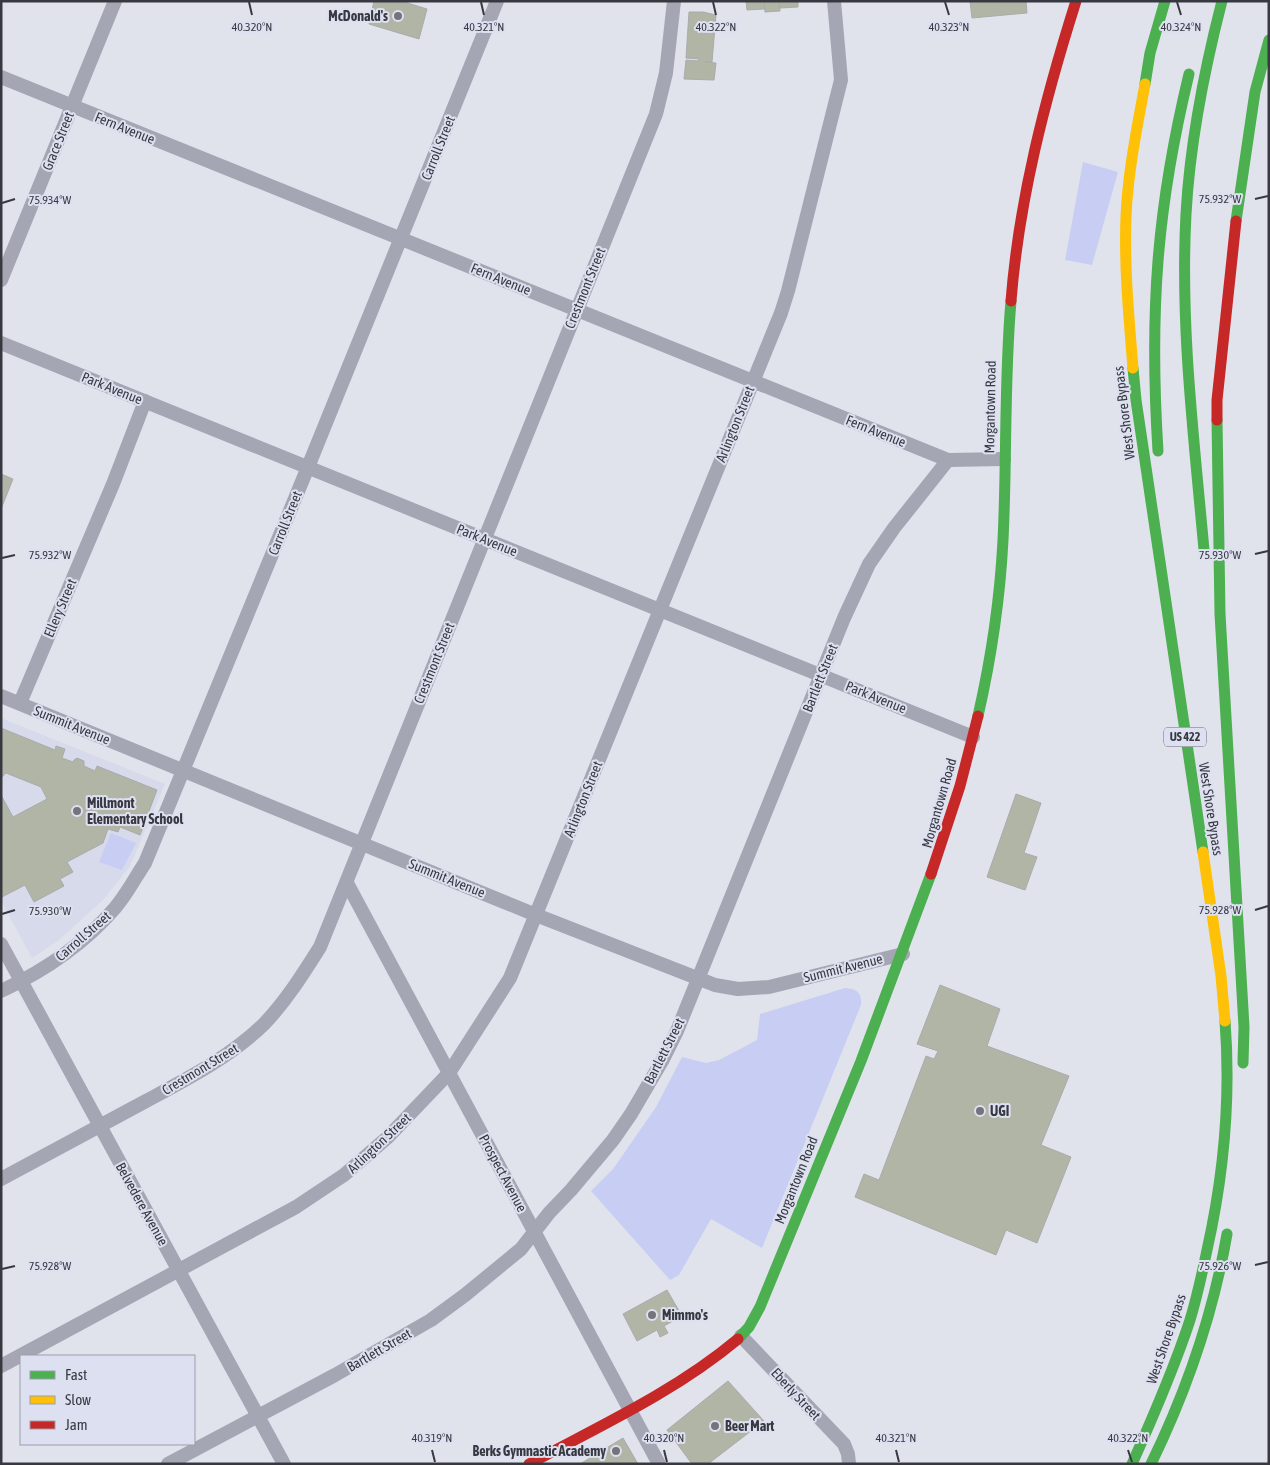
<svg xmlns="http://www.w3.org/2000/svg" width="1270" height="1465" font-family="'Asap Condensed',sans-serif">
	<rect width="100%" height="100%" fill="#e1e3ec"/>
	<path fill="#d7daeb" d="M 1,718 L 165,784 L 130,866 L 104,899 L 59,940 L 32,958 L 1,901 Z"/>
	<g fill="#c8cef3">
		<path d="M 1083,162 L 1118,172 L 1092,265 L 1065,260 Z"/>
		<path d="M 111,833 L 136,843 L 122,870 L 99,862 Z"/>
		<path d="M 845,988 C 857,989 862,992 861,1005 L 762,1248 L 711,1219 L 679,1275 L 670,1280 L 591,1191 L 613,1169 L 656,1107 L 682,1057 L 706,1063 L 719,1060 L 757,1040 L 760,1014 Z"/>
	</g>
	<g fill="#b0b5a6" stroke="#a9abac">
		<path d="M 374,1 L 401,1 L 427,9 L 419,39 L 369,24 Z"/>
		<path d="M 746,1 L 798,1 L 798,7 L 747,10 Z"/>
		<path d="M 764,1 L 779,1 L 780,11 L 765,12 Z"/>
		<path d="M 970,1 L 1026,1 L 1027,13 L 972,18 Z"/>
		<path d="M 689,12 L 703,12 L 716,15 L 712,62 L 705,62 L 716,63 L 714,80 L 684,79 L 686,60 L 698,61 L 699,59 L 686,58 Z"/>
		<path d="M 1,474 L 13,479 L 1,509 Z"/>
		<path d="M 1,728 L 55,750 L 56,746 L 65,749 L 62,758 L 73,762 L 74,760 L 77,758 L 84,761 L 84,766 L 95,771 L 97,766 L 157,790 L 140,835 L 120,827 L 118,832 L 108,829 L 103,843 L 67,862 L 73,872 L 60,879 L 64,886 L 34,902 L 25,885 L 2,897 L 1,894 L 1,795 L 13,817 L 47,799 L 41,787 L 6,773 L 1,778 Z"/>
		<path d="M 1016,794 L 1041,803 L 1024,853 L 1037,857 L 1025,890 L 987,877 Z"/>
		<path d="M 940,985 L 1000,1009 L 987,1046 L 1069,1076 L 1041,1145 L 1071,1157 L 1037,1243 L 1006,1230 L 996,1255 L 855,1197 L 864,1174 L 879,1180 L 926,1056 L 934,1059 L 938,1051 L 917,1044 Z"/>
		<path d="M 667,1290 L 682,1316 L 664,1326 L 668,1333 L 660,1337 L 657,1330 L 637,1341 L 623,1314 Z"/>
		<path d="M 728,1381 L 764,1421 L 708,1464 L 692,1464 L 667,1430 Z"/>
		<path d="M 623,1438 L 638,1464 L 580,1464 Z"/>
	</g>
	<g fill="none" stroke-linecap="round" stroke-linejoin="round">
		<g stroke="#a4a6b3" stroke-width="14">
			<path d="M 1,77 L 948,460 L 1004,459"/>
			<path d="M 1,280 L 115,1"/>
			<path d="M 1,343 L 973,737"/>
			<path d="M 1,696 L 536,915 L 715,985 L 738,989 L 769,987 L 903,954"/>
			<path d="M 20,703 L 113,484 L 145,401"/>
			<path d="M 347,883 L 659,1464"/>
			<path d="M 1,944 L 284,1464"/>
			<path d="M 1,991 C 44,971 84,944 115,908 C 127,894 135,878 145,863 L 308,467 L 497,1"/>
			<path d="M 1,1179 C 50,1153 98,1127 146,1101 C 187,1079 230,1057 264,1024 C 286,1001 303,974 320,947 L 656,114 L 666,73 L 674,1"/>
			<path d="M 741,1336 L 844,1444 L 848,1454 L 849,1464"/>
			<path d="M 1,1366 L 296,1207 L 344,1175 L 388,1137 L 449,1073 L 510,978 L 781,313 L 788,291 L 841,80 L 834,1"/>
			<path d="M 168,1464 L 335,1375 L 431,1320 L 465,1295 L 521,1249 L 549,1213 L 571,1190 L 613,1140 L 631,1114 L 662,1061 L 677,1031 L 844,618 L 869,564 L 894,528 L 948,460"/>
		</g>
		<g stroke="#4caf50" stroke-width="11">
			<path d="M 1145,84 L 1150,53 L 1165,1"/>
			<path d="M 1236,221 L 1255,92 L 1269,40"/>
			<path d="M 1133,368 L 1136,400 L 1203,852"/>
			<path d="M 1217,420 L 1220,614 L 1244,1027 L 1243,1063"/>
			<path d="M 1158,451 C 1154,388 1153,325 1158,261 C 1163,198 1174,136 1189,74"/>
			<path d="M 1204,550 C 1194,438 1180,326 1186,214 C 1190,141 1204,71 1222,1"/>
			<path d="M 978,716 C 991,659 1000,599 1003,540 C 1007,460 1004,381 1011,301"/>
			<path d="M 738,1339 L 749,1327 L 760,1307 L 861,1061 L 931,874"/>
			<path d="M 1132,1464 C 1153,1417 1174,1369 1190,1320 C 1197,1297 1202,1274 1207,1250 C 1224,1174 1231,1099 1225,1021"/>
			<path d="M 1151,1464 C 1187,1390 1213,1315 1227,1234"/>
		</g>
		<g stroke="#ffc107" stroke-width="11">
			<path d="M 1133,368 C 1129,318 1124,267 1126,216 C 1128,171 1137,128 1145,84"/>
			<path d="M 1203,852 L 1221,976 L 1225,1021"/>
		</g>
		<g stroke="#c62828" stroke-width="11">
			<path d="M 1011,301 C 1019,199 1045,99 1076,1"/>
			<path d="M 1217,420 L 1217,400 L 1236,221"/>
			<path d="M 931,874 L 960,786 L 978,716"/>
			<path d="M 529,1464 C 600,1426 676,1391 738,1339"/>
		</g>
	</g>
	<path fill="none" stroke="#383940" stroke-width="2" d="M 249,2 L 252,15M 481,2 L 484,15M 713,2 L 716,15M 945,2 L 949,15M 1177,2 L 1181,15M 1255,199 L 1268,196M 2,203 L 15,199M 1255,554 L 1268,551M 2,558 L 15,555M 1255,910 L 1268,906M 2,914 L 15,910M 1255,1265 L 1268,1262M 2,1269 L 15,1266M 432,1450 L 435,1462M 664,1450 L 667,1462M 896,1450 L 899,1462M 1128,1450 L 1132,1462"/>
	<g fill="#73747c" stroke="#dde0f0" stroke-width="2">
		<circle cx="398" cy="16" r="5"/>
		<circle cx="77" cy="811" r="5"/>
		<circle cx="980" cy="1111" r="5"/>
		<circle cx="652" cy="1315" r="5"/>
		<circle cx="715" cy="1426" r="5"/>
		<circle cx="616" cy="1451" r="5"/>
	</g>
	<g text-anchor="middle" stroke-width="4" stroke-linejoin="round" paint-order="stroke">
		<rect fill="#dde0f0" stroke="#6a6b75" stroke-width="1" x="1164" y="727.5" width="42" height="19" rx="4"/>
		<g font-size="12" font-weight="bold" fill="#383940">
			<text x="1185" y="741">US 422</text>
		</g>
		<g font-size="14" font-weight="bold" fill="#383940" stroke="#dde0f0" text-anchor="start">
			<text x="388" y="21" text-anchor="end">McDonald's</text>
			<text x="87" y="808">Millmont<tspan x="87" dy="16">Elementary School</tspan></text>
			<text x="990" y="1116">UGI</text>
			<text x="662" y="1320">Mimmo's</text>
			<text x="725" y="1431">Beer Mart</text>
			<text x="606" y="1456" text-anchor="end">Berks Gymnastic Academy</text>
		</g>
		<g font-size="14" fill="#383940" stroke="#dde0f0">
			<text transform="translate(125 128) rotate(22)" y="5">Fern Avenue</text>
			<text transform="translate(58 141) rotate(-68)" y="5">Grace Street</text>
			<text transform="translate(438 148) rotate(-68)" y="5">Carroll Street</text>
			<text transform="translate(501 279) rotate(22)" y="5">Fern Avenue</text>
			<text transform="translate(585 288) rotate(-68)" y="5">Crestmont Street</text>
			<text transform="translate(112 388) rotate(22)" y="5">Park Avenue</text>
			<text transform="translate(990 407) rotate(-89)" y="5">Morgantown Road</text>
			<text transform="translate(1124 413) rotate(-97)" y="5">West Shore Bypass</text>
			<text transform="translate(735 424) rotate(-68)" y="5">Arlington Street</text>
			<text transform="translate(876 431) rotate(22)" y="5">Fern Avenue</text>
			<text transform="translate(285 523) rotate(-68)" y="5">Carroll Street</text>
			<text transform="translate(487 540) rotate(22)" y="5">Park Avenue</text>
			<text transform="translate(60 608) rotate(-67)" y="5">Ellery Street</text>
			<text transform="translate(434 663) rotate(-68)" y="5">Crestmont Street</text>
			<text transform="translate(820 678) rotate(-68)" y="5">Bartlett Street</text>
			<text transform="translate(876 697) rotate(22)" y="5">Park Avenue</text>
			<text transform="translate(72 725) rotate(22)" y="5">Summit Avenue</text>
			<text transform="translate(583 799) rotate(-68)" y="5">Arlington Street</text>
			<text transform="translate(939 803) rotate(-74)" y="5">Morgantown Road</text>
			<text transform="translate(1211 809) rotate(81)" y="5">West Shore Bypass</text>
			<text transform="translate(447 878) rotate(22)" y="5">Summit Avenue</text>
			<text transform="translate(83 936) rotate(-41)" y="5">Carroll Street</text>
			<text transform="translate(843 968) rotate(-14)" y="5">Summit Avenue</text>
			<text transform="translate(664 1051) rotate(-63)" y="5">Bartlett Street</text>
			<text transform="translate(200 1069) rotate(-31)" y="5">Crestmont Street</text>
			<text transform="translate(379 1143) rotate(-43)" y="5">Arlington Street</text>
			<text transform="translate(503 1173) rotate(62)" y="5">Prospect Avenue</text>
			<text transform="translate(796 1180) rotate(-68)" y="5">Morgantown Road</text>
			<text transform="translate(142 1204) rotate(61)" y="5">Belvedere Avenue</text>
			<text transform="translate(1166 1339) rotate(-71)" y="5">West Shore Bypass</text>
			<text transform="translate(379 1350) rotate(-30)" y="5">Bartlett Street</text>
			<text transform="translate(796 1394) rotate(47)" y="5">Eberly Street</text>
		</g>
	</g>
	<g font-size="12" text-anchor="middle" fill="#383940" stroke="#dde0f0" stroke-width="4" stroke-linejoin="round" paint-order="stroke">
		<text x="252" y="31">40.320°N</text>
		<text x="484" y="31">40.321°N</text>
		<text x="716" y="31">40.322°N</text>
		<text x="949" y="31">40.323°N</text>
		<text x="1181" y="31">40.324°N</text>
		<text x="1220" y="203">75.932°W</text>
		<text x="50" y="204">75.934°W</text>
		<text x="1220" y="559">75.930°W</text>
		<text x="50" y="559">75.932°W</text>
		<text x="1220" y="914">75.928°W</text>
		<text x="50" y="915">75.930°W</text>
		<text x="1220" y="1270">75.926°W</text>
		<text x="50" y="1270">75.928°W</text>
		<text x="432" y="1442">40.319°N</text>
		<text x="664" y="1442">40.320°N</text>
		<text x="896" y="1442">40.321°N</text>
		<text x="1128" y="1442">40.322°N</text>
	</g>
	<rect width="1270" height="1465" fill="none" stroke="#383940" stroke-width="5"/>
	<rect x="20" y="1355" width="175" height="90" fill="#dde0f0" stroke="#9b9daa"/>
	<rect x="30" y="1371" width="25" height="8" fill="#4caf50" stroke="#9b9daa"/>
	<text x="65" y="1380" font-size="15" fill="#383940">Fast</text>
	<rect x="30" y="1396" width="25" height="8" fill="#ffc107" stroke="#9b9daa"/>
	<text x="65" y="1405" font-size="15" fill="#383940">Slow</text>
	<rect x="30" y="1421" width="25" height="8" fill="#c62828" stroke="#9b9daa"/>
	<text x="65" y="1430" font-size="15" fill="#383940">Jam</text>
</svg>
